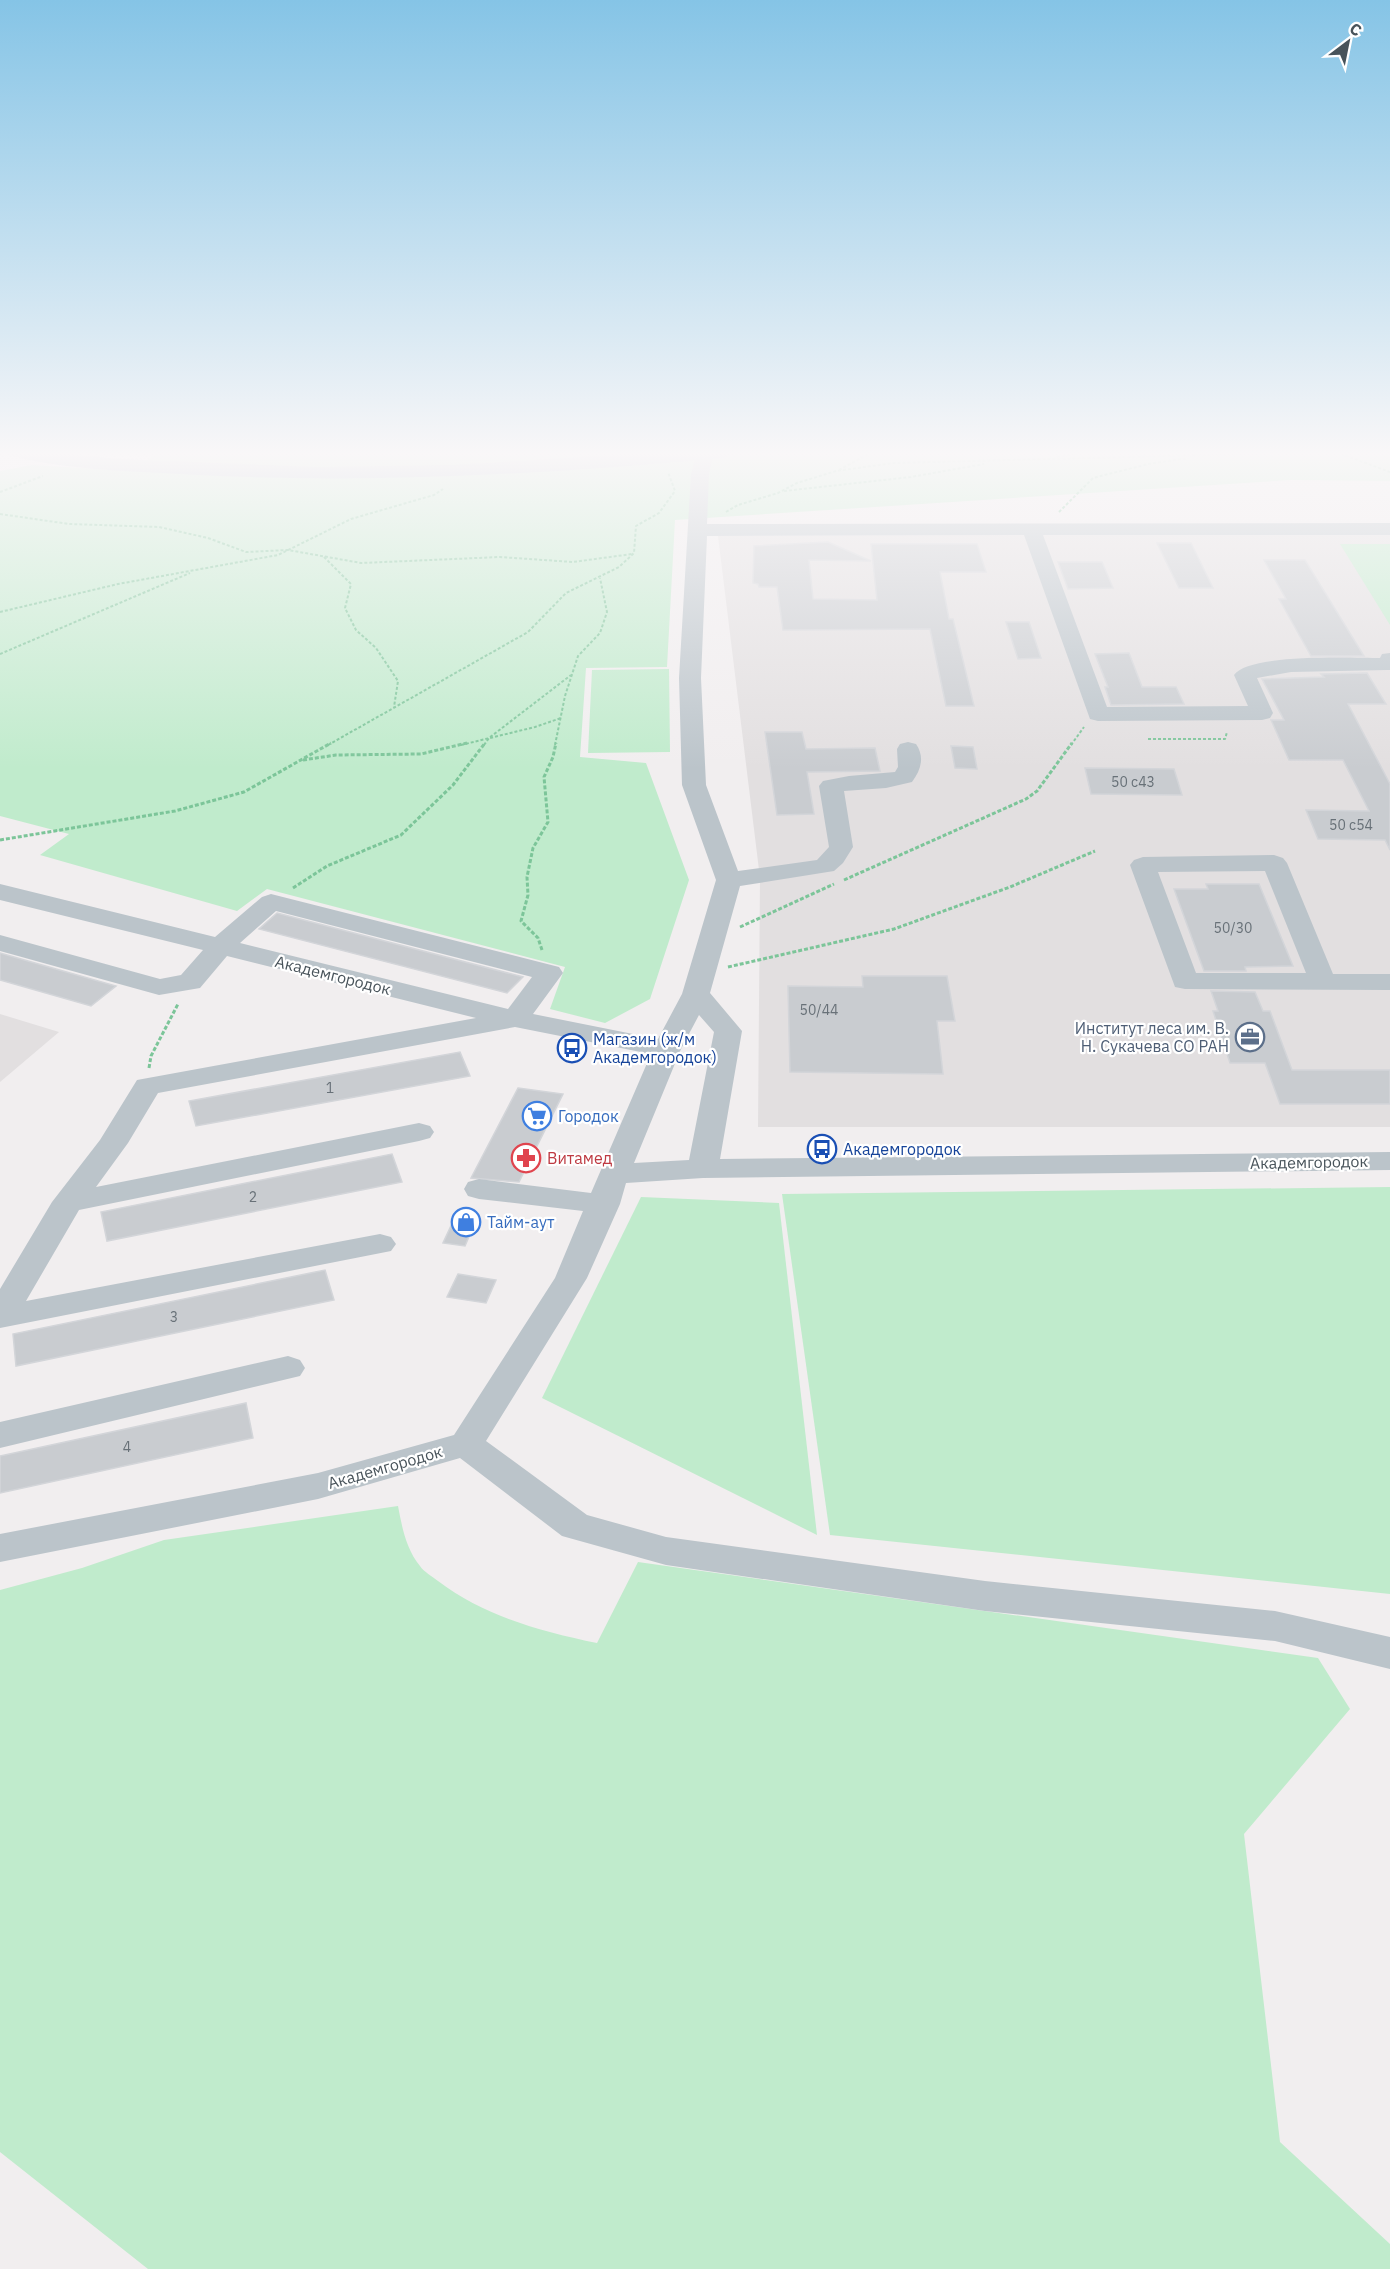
<svg xmlns="http://www.w3.org/2000/svg" width="1390" height="2269" font-family="'IBM Plex Sans',sans-serif">
	<rect width="100%" height="100%" fill="#f1eeef"/>
	<g fill="#e2dfe0">
		<path d="M 1390,534 L 1390,1127 L 758,1127 L 760,878 L 718,536 Z"/>
		<path d="M 0,1014 L 59,1032 L 0,1082 Z"/>
	</g>
	<g fill="#c0ebcc">
		<path d="M 159,452 L 534,452 L 536,455 L 580,452 L 1390,452 L 1390,481 L 1290,480 L 675,520 L 667,667 L 586,668 L 580,757 L 646,763 L 689,880 L 650,999 L 605,1023 L 550,1009 L 565,967 L 267,889 L 237,911 L 40,855 L 69,834 L 0,816 L 0,471 L 32,465 L 131,471 Z"/>
		<path d="M 1340,544 L 1390,544 L 1390,625 Z"/>
		<path d="M 669,669 L 670,752 L 588,753 L 592,670 Z"/>
		<path d="M 1390,1187 L 1390,1594 L 830,1535 L 782,1194 Z"/>
		<path d="M 641,1197 L 779,1203 L 817,1535 L 542,1398 Z"/>
		<path d="M 398,1506 C 402,1527 406,1549 420,1566 C 424,1572 432,1576 438,1581 C 484,1616 540,1631 597,1643 L 638,1562 L 1318,1658 L 1350,1709 L 1244,1834 L 1280,2142 L 1390,2244 L 1390,2269 L 148,2269 L 0,2152 L 0,1590 L 82,1568 L 164,1540 Z"/>
	</g>
	<g fill="#c9ccd0" stroke="#d3d5d9" stroke-width="1.5">
		<path d="M 828,542 L 871,561 L 809,560 L 813,599 L 877,600 L 871,544 L 977,544 L 986,572 L 940,572 L 949,619 L 953,619 L 974,706 L 946,706 L 930,629 L 783,630 L 777,587 L 759,587 L 758,584 L 753,583 L 754,546 Z"/>
		<path d="M 1157,543 L 1191,543 L 1213,588 L 1179,588 Z"/>
		<path d="M 1264,560 L 1305,560 L 1364,656 L 1311,656 L 1279,599 L 1286,599 Z"/>
		<path d="M 1058,562 L 1102,562 L 1113,588 L 1068,589 Z"/>
		<path d="M 1006,622 L 1029,622 L 1041,658 L 1018,659 Z"/>
		<path d="M 1129,653 L 1142,687 L 1176,687 L 1184,704 L 1111,705 L 1105,687 L 1108,687 L 1095,654 Z"/>
		<path d="M 1367,673 L 1386,704 L 1348,704 L 1390,784 L 1390,850 L 1385,840 L 1318,839 L 1306,810 L 1369,811 L 1343,760 L 1289,760 L 1271,720 L 1284,720 L 1262,679 L 1324,677 L 1321,674 Z"/>
		<path d="M 765,732 L 802,732 L 806,749 L 875,748 L 880,771 L 807,772 L 814,814 L 777,815 Z"/>
		<path d="M 951,746 L 973,747 L 977,769 L 955,768 Z"/>
		<path d="M 1085,768 L 1174,769 L 1182,795 L 1091,794 Z"/>
		<path d="M 1206,884 L 1259,884 L 1293,966 L 1245,967 L 1246,971 L 1204,971 L 1174,889 L 1208,889 Z"/>
		<path d="M 277,913 L 523,977 L 507,993 L 259,929 Z"/>
		<path d="M 0,953 L 49,967 L 116,986 L 91,1006 L 0,980 Z"/>
		<path d="M 862,976 L 947,976 L 955,1021 L 937,1021 L 943,1074 L 790,1072 L 788,986 L 863,987 Z"/>
		<path d="M 1211,991 L 1255,992 L 1263,1011 L 1270,1011 L 1292,1070 L 1390,1070 L 1390,1104 L 1280,1104 L 1265,1063 L 1230,1063 L 1213,1011 L 1218,1011 Z"/>
		<path d="M 460,1052 L 470,1076 L 196,1126 L 189,1101 Z"/>
		<path d="M 518,1088 L 563,1094 L 519,1182 L 471,1178 Z"/>
		<path d="M 392,1154 L 402,1182 L 107,1241 L 101,1212 Z"/>
		<path d="M 456,1215 L 477,1218 L 465,1246 L 443,1243 Z"/>
		<path d="M 325,1270 L 334,1300 L 16,1366 L 13,1334 Z"/>
		<path d="M 458,1274 L 496,1280 L 486,1303 L 447,1297 Z"/>
		<path d="M 246,1403 L 253,1438 L 0,1493 L 0,1456 Z"/>
	</g>
	<g fill="none" stroke-linecap="round" stroke-linejoin="round">
		<g stroke="#7cc599" stroke-width="2" stroke-dasharray="3 2" stroke-linecap="butt">
			<path d="M 1336,452 L 1390,472"/>
			<path d="M 1057,457 L 1085,452"/>
			<path d="M 839,470 L 872,452"/>
			<path d="M 784,491 L 911,477 L 984,464"/>
			<path d="M 0,492 L 43,476"/>
			<path d="M 726,512 L 738,505 L 778,493 L 797,483 L 836,471 L 893,463 L 1320,452"/>
			<path d="M 1059,512 L 1093,478 L 1148,464 L 1188,458"/>
			<path d="M 0,514 L 69,524 L 159,527 L 208,538 L 246,552 L 288,550 L 361,563 L 500,557 L 573,562 L 632,554"/>
			<path d="M 324,557 L 351,584 L 345,608 L 356,630 L 376,648 L 398,681 L 394,707"/>
			<path d="M 0,612 L 118,584 L 278,555 L 351,519 L 434,495 L 443,489"/>
			<path d="M 0,654 L 190,573"/>
			<path d="M 1148,739 L 1225,739 L 1227,732"/>
			<path d="M 328,745 L 528,632 L 566,593 L 619,567 L 634,553 L 636,526 L 659,513 L 675,491 L 668,472"/>
			<path d="M 461,745 L 535,727 L 561,718"/>
			<path d="M 484,745 L 489,738 L 571,675"/>
			<path d="M 555,745 L 565,696 L 578,656 L 600,633 L 607,612 L 600,578"/>
			<path d="M 1071,745 L 1084,727"/>
		</g>
		<g stroke="#7cc599" stroke-width="3" stroke-dasharray="4 2" stroke-linecap="butt">
			<path d="M 303,760 L 336,755 L 421,754 L 467,743"/>
			<path d="M 0,840 L 175,811 L 244,792 L 331,743"/>
			<path d="M 844,880 L 1026,799 L 1037,791 L 1072,743"/>
			<path d="M 293,888 L 327,866 L 401,835 L 453,785 L 485,743"/>
			<path d="M 740,927 L 834,884"/>
			<path d="M 542,950 L 538,938 L 521,921 L 528,895 L 527,877 L 533,848 L 548,822 L 544,777 L 553,757 L 556,743"/>
			<path d="M 728,967 L 894,929 L 1010,887 L 1095,851"/>
			<path d="M 149,1068 L 151,1056 L 178,1004"/>
		</g>
		<g fill="#bbc4ca" fill-rule="evenodd">
			<path d="M 697,452 L 714,452 L 709,474 L 707,524 L 1390,523 L 1390,535 L 1043,535 L 1107,707 L 1248,706 L 1234,675 C 1249,653 1353,658 1380,658 L 1382,654 L 1390,653 L 1390,670 L 1387,670 L 1291,672 L 1257,678 L 1273,713 L 1270,718 L 1262,720 L 1098,721 L 1090,719 L 1024,535 L 707,536 L 701,678 L 706,785 L 738,871 L 817,860 L 829,847 L 819,786 L 823,781 L 849,776 L 895,772 L 898,767 L 897,749 L 900,744 L 908,742 L 916,744 C 925,757 921,770 912,782 L 886,788 L 844,791 L 853,847 L 843,863 L 834,871 L 740,886 L 710,993 L 742,1031 L 720,1159 L 1390,1152 L 1390,1170 L 703,1178 L 626,1183 L 620,1204 L 587,1278 L 486,1441 L 587,1515 L 666,1537 L 985,1581 L 1275,1611 L 1390,1637 L 1390,1669 L 1275,1641 L 985,1611 L 666,1565 L 562,1536 L 460,1458 L 318,1499 L 0,1562 L 0,1534 L 318,1473 L 454,1435 L 555,1278 L 583,1211 L 479,1199 L 468,1196 L 464,1189 L 468,1182 L 479,1179 L 591,1193 L 651,1054 L 515,1027 L 158,1093 L 128,1143 L 96,1187 L 419,1123 L 430,1126 L 434,1132 L 430,1138 L 419,1141 L 79,1210 L 26,1301 L 380,1234 L 391,1237 L 396,1244 L 391,1251 L 0,1328 L 0,1289 L 52,1202 L 100,1140 L 137,1080 L 476,1018 L 227,956 L 200,988 L 159,995 L 0,951 L 0,935 L 160,979 L 181,975 L 203,950 L 0,900 L 0,884 L 215,937 L 262,897 L 271,894 L 559,967 L 563,973 L 533,1014 L 658,1039 L 682,994 L 716,880 L 682,785 L 679,678 L 691,474 ZM 276,911 L 532,977 L 508,1009 L 240,943 ZM 699,1015 L 714,1032 L 689,1160 L 634,1163 L 681,1049 Z"/>
			<path d="M 1274,855 L 1283,858 L 1287,863 L 1333,974 L 1390,974 L 1390,990 L 1185,989 L 1175,987 L 1130,865 L 1134,860 L 1143,857 ZM 1265,871 L 1306,973 L 1196,973 L 1158,872 Z"/>
			<path d="M 288,1356 L 300,1360 L 305,1368 L 300,1376 L 0,1448 L 0,1422 Z"/>
		</g>
		<path fill="#b0c1cb" fill-rule="evenodd" d="M 9,452 L 48,452 L 120,459 L 317,467 L 452,465 L 662,452 L 732,452 L 729,456 L 722,458 C 547,474 373,484 197,475 C 135,471 72,471 12,456 Z"/>
	</g>
	<linearGradient id="sky" x2="0" y2="1"><stop stop-color="#85c4e6"/><stop offset="0.59" stop-color="#f9f7f8"/><stop offset="1" stop-color="#f9f7f8" stop-opacity="0"/></linearGradient>
	<rect width="1390" height="769" fill="url(#sky)"/>
	<defs>
		<g id="office-ring" transform="scale(1.5)"><circle r="9.5" fill="#fff" stroke="#5c6f8a" stroke-width="1.5"/><path d="M-6-3h4V-5.5h4V-3h4V5H-6ZM-1-4.5V-3h2v-1.5ZM-6 0V1H6V0Z" fill="#5c6f8a"/></g>
		<g id="bus-ring" transform="scale(1.5)"><circle r="9.5" fill="#fff" stroke="#1a4fb4" stroke-width="1.5"/><path d="M-5-6H5V4H4V6H2V4H-2V6H-4V4H-5ZM-3.5-4V0h7V-4ZM-3.5 1.2v1.5H-2V1.2ZM2 1.2v1.5H3.5V1.2Z" fill="#1a4fb4"/></g>
		<g id="supermarket-ring" transform="scale(1.5)"><circle r="9.5" fill="#fff" stroke="#3f7fe0" stroke-width="1.5"/><path d="M-6-5.5h2.5l.6 2H6L4.5 2H-2.5L-4.4-4H-6ZM-1.5 3.2a1.3 1.3 0 1 0 .1 0ZM3 3.2a1.3 1.3 0 1 0 .1 0Z" fill="#3f7fe0"/></g>
		<g id="pharmacy-ring" transform="scale(1.5)"><circle r="9.5" fill="#fff" stroke="#e0444e" stroke-width="1.5"/><path d="M-2-6h4v4h4v4h-4v4h-4v-4h-4v-4h4Z" fill="#e0444e"/></g>
		<g id="shop-ring" transform="scale(1.5)"><circle r="9.5" fill="#fff" stroke="#3f7fe0" stroke-width="1.5"/><path d="M-5-2.5h2.3a2.7 3.5 0 0 1 5.4 0H5L5.5 6h-11ZM-1.5-2.5h3a1.5 2.3 0 0 0-3 0Z" fill="#3f7fe0"/></g>
	</defs>
	<g fill-rule="evenodd">
		<use href="#office-ring" x="1250" y="1037"/>
		<use href="#bus-ring" x="572" y="1048"/>
		<use href="#supermarket-ring" x="537" y="1116"/>
		<use href="#bus-ring" x="822" y="1149"/>
		<use href="#pharmacy-ring" x="526" y="1158"/>
		<use href="#shop-ring" x="466" y="1222"/>
	</g>
	<g text-anchor="middle" stroke-width="4.5" stroke-linejoin="round" paint-order="stroke">
		<g font-size="14" fill="#687178">
			<text x="1133" y="787">50 с43</text>
			<text x="1351" y="830">50 с54</text>
			<text x="1233" y="933">50/30</text>
			<text x="819" y="1015">50/44</text>
			<text x="330" y="1093">1</text>
			<text x="253" y="1202">2</text>
			<text x="174" y="1322">3</text>
			<text x="127" y="1452">4</text>
		</g>
		<g font-size="16" fill="#48535a" stroke="#fff">
			<text transform="translate(333 975) rotate(14)" y="6">Академгородок</text>
			<text transform="translate(1309 1162) rotate(-1)" y="6">Академгородок</text>
			<text transform="translate(385 1467) rotate(-16)" y="6">Академгородок</text>
		</g>
		<g font-size="16" fill="#4e5e75" stroke="#fff" text-anchor="end">
			<text x="1229" y="1034">Институт леса им. В.<tspan x="1229" dy="18">Н. Сукачева СО РАН</tspan></text>
		</g>
		<g font-size="16" fill="#164399" stroke="#fff" text-anchor="start">
			<text x="593" y="1045">Магазин (ж/м<tspan x="593" dy="18">Академгородок)</tspan></text>
			<text x="843" y="1155">Академгородок</text>
		</g>
		<g font-size="16" fill="#366cbe" stroke="#fff" text-anchor="start">
			<text x="558" y="1122">Городок</text>
			<text x="487" y="1228">Тайм-аут</text>
		</g>
		<g font-size="16" fill="#be3a42" stroke="#fff" text-anchor="start">
			<text x="547" y="1164">Витамед</text>
		</g>
	</g>
	<g transform="translate(1348 42) rotate(32)" stroke="#ffffff" stroke-width="4.5" paint-order="stroke">
	<path d="M0-4.5L10 22L0 15L-10 22Z" fill="#48535a"/>
	<text y="-9" font-size="16" font-weight="bold" text-anchor="middle" fill="#48535a">С</text>
	</g>
</svg>
